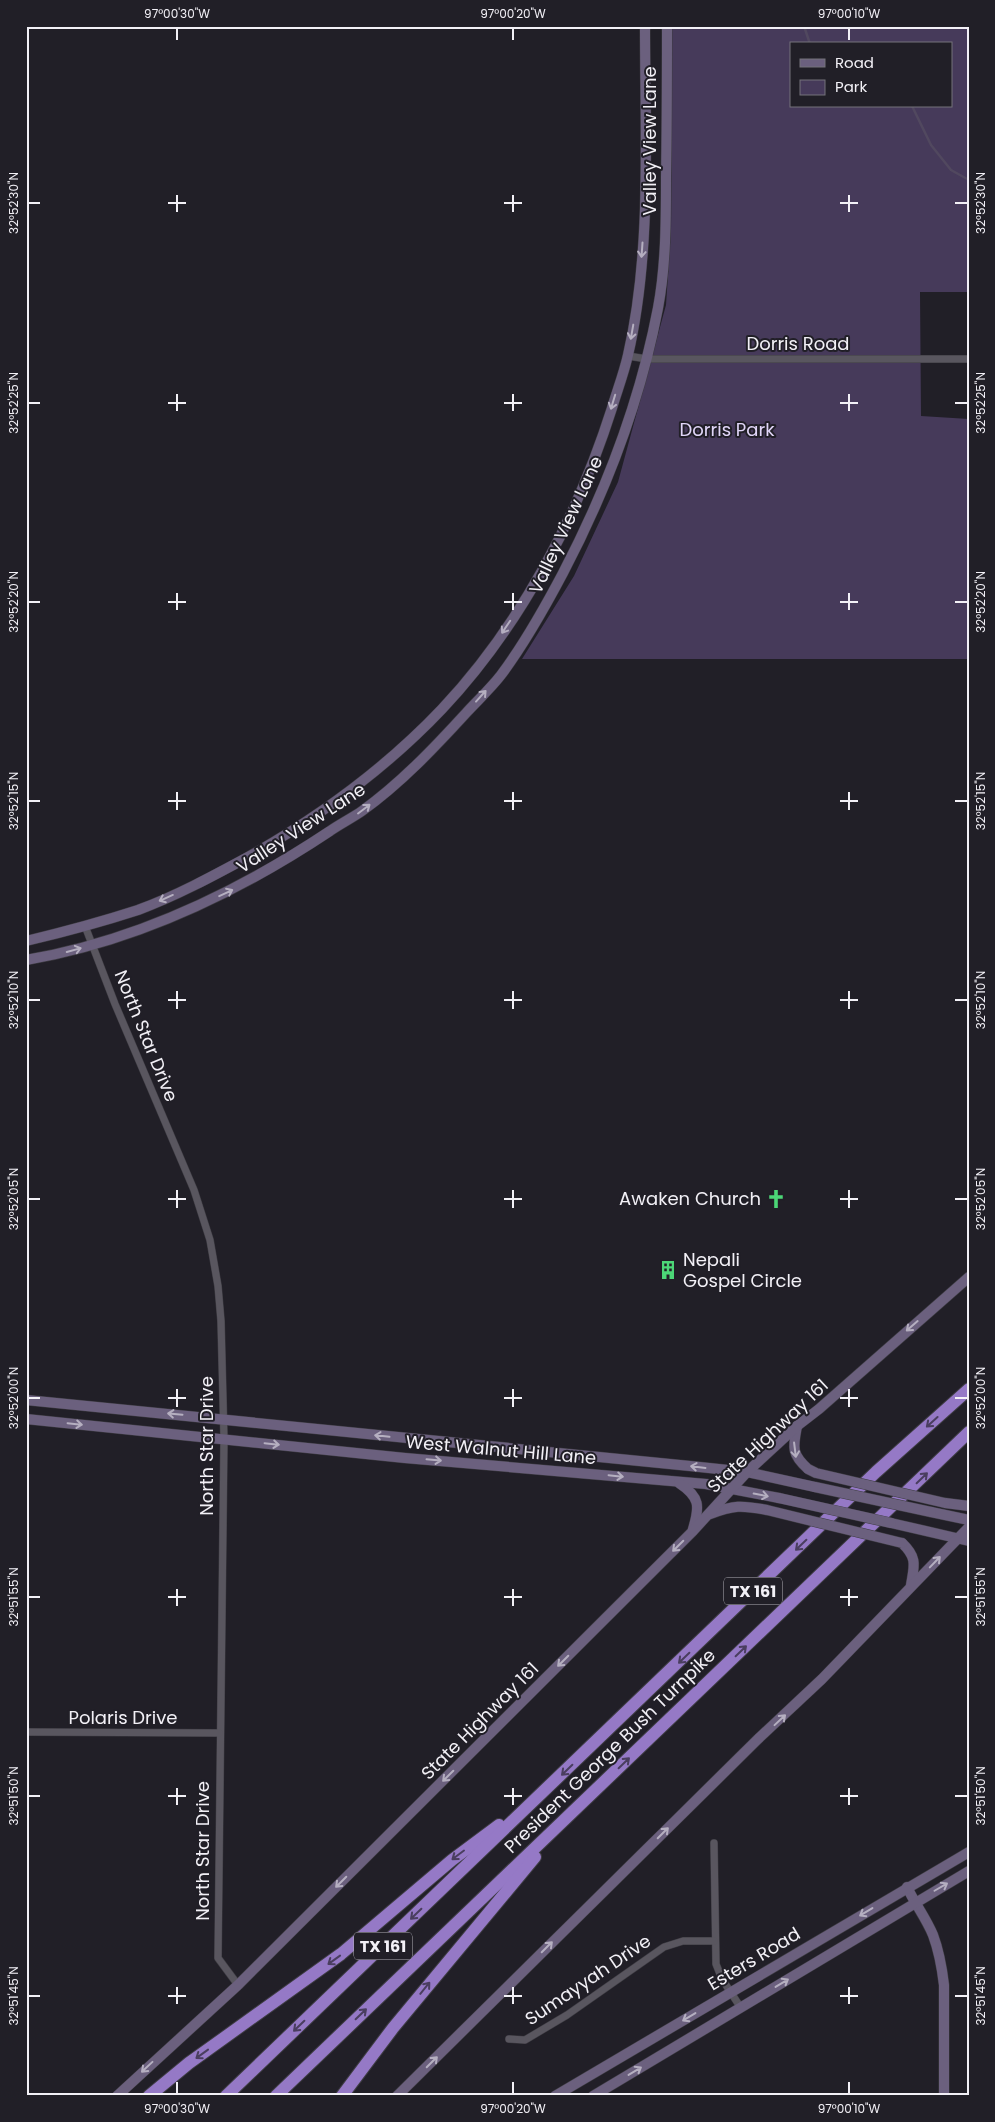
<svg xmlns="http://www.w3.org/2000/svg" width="995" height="2122" font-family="Poppins,sans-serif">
	<rect width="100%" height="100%" fill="#211f27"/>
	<path fill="#463a5a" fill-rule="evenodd" d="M 672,26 L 969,26 L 969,292 L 920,292 L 921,416 L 969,419 L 969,659 L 522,659 L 574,576 L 618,482 L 666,305 L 671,230 ZM 791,44 L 951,44 L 951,106 L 791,106 Z"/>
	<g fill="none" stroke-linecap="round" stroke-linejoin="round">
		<g stroke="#51485f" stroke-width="2.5">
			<path d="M 804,26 L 810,44"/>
			<path d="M 912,106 L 931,145 L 951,170 L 969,180"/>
		</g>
		<g stroke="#3e3c43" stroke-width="8">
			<g id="street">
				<path d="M 628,356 L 647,359 L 969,359"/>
				<path d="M 85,926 L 115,1004 L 194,1190 L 210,1240 L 218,1286 L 221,1321 L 224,1439 L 218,1958 L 238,1985"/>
				<path d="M 26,1732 L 219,1733"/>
				<path d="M 714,1843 L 716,1964 L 722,1979 L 741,2008"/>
				<path d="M 509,2039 L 525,2040 L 567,2015 L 664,1947 L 683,1941 L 714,1941"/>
			</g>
		</g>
		<g stroke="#3e3c43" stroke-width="11">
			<g id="secondary">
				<path d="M 26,941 C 64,932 101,922 138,910 C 176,896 213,876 248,857 C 319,817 386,768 442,709 C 521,625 577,518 612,408 C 617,391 624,373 628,355 C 652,252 645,133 645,26"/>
				<path d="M 26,960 C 137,941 237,893 330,831 C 340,824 352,818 362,811 C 401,783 435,747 467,712 C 478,700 491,688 501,675 C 525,643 544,609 563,573 C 607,489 640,402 658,308 C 666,265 666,221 666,177 C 667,127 667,76 667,26"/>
				<path d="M 26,1400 L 690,1466 L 747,1472 L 815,1487"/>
				<path d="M 26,1419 L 405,1458 L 706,1484 L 779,1498"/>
				<path d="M 797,1426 C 793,1447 791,1454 808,1469"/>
				<path d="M 679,1483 C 700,1497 700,1506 693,1529"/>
				<path d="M 945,1503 L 969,1506"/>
				<path d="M 931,1512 L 969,1520"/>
				<path d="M 710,1514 C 734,1505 741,1505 767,1510"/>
				<path d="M 891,1523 L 969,1541"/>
				<path d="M 902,1543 C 918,1558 914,1566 911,1585"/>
				<path d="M 907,1887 C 915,1904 926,1918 933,1935 C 939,1951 942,1968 944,1985 L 944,2096"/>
				<path d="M 117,2096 L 238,1985 L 692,1532 L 747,1472 L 797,1426 L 819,1409 L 969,1277"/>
				<path d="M 397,2096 L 758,1739 L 822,1679 L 969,1527"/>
				<path d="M 555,2096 L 969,1852"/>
				<path d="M 593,2096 L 969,1871"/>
			</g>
		</g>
		<g stroke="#3e3c43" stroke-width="14">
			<g id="highway">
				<path d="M 149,2096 L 189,2063 L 341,1954 L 452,1860 L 499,1825"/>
				<path d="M 226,2096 L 876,1472 L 969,1389"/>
				<path d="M 276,2096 L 969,1432"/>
				<path d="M 342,2096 L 393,2028 L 535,1857"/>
			</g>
		</g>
		<use href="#street" stroke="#59565f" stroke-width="7"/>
		<use href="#secondary" stroke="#6b607e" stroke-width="10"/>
		<use href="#highway" stroke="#9579c6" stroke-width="12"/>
		<g stroke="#3e3c43" stroke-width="11" stroke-linecap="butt">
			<g id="secondary-bridge">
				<path d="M 808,1469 L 816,1473 L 945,1503"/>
				<path d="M 815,1487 L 931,1512"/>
				<path d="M 779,1498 L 891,1523"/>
				<path d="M 767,1510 L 902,1543"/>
			</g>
		</g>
		<use href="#secondary-bridge" stroke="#6b607e" stroke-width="10"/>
	</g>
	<defs><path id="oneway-shaft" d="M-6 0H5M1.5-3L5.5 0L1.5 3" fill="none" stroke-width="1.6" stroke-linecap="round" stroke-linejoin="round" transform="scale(1.25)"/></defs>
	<g stroke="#b5afc0">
		<use href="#oneway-shaft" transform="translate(642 250) rotate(94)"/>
		<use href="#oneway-shaft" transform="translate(632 332) rotate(100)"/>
		<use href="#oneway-shaft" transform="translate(613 402) rotate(107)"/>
		<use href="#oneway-shaft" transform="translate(506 627) rotate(124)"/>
		<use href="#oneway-shaft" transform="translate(481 696) rotate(-48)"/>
		<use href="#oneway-shaft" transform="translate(364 809) rotate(-37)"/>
		<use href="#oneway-shaft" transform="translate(226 893) rotate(-25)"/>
		<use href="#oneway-shaft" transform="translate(166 898) rotate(156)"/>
		<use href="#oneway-shaft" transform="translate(74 950) rotate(-15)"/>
		<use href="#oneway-shaft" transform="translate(912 1326) rotate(139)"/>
		<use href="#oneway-shaft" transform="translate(175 1414) rotate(-175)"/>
		<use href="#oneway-shaft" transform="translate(75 1424) rotate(6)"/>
		<use href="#oneway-shaft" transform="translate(382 1436) rotate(-174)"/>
		<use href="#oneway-shaft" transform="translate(272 1444) rotate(6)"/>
		<use href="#oneway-shaft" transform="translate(795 1450) rotate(83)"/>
		<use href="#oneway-shaft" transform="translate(434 1460) rotate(5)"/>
		<use href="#oneway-shaft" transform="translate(698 1467) rotate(-173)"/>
		<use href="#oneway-shaft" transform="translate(616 1476) rotate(6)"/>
		<use href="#oneway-shaft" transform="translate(761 1495) rotate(11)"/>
		<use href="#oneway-shaft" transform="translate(678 1546) rotate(135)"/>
		<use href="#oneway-shaft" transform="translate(935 1562) rotate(-46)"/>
		<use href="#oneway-shaft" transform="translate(563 1661) rotate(135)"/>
		<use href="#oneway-shaft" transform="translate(780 1720) rotate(-43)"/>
		<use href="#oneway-shaft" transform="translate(448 1776) rotate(135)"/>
		<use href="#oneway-shaft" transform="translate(663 1833) rotate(-45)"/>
		<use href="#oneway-shaft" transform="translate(341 1882) rotate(135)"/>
		<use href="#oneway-shaft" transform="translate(941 1887) rotate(-30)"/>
		<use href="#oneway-shaft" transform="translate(866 1912) rotate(149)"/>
		<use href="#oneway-shaft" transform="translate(547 1947) rotate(-45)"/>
		<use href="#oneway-shaft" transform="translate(782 1983) rotate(-31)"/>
		<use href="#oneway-shaft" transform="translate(689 2017) rotate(149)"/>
		<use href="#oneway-shaft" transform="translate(432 2062) rotate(-45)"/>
		<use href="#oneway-shaft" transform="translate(147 2067) rotate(137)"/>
		<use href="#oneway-shaft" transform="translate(635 2071) rotate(-31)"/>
	</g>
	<g stroke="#4a3e5f">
		<use href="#oneway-shaft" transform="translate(932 1422) rotate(138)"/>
		<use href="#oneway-shaft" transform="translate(922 1478) rotate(-44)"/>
		<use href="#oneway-shaft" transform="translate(801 1545) rotate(136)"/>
		<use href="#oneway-shaft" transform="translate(741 1651) rotate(-44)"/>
		<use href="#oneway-shaft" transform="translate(684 1658) rotate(136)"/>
		<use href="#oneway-shaft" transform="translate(624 1763) rotate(-44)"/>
		<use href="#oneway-shaft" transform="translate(567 1770) rotate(136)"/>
		<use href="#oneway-shaft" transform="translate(458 1855) rotate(143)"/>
		<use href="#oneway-shaft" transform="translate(416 1914) rotate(136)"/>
		<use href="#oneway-shaft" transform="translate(334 1960) rotate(144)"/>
		<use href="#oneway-shaft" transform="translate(425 1988) rotate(-51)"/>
		<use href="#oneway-shaft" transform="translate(361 2014) rotate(-44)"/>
		<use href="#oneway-shaft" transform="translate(299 2026) rotate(136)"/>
		<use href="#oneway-shaft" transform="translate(202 2054) rotate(144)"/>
	</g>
	<path fill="none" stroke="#f2f0f6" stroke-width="2" d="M 177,28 L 177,40M 513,28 L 513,40M 849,28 L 849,40M 177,195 L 177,212M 513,195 L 513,212M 849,195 L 849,212M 28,203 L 40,203M 168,203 L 186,203M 504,203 L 522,203M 840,203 L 858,203M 955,203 L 968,203M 177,394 L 177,411M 513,394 L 513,411M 849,394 L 849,411M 28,403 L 40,403M 168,403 L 186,403M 504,403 L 522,403M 840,403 L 858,403M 955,403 L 968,403M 177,593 L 177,610M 513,593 L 513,610M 849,593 L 849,610M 28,602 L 40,602M 168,602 L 186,602M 504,602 L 522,602M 840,602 L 858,602M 955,602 L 968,602M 177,792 L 177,810M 513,792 L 513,810M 849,792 L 849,810M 28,801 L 40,801M 168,801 L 186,801M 504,801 L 522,801M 840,801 L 858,801M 955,801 L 968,801M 177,991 L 177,1009M 513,991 L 513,1009M 849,991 L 849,1009M 28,1000 L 40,1000M 168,1000 L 186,1000M 504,1000 L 522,1000M 840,1000 L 858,1000M 955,1000 L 968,1000M 177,1190 L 177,1208M 513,1190 L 513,1208M 849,1190 L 849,1208M 28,1199 L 40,1199M 168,1199 L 186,1199M 504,1199 L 522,1199M 840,1199 L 858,1199M 955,1199 L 968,1199M 177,1389 L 177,1407M 513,1389 L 513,1407M 849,1389 L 849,1407M 28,1398 L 40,1398M 168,1398 L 186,1398M 504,1398 L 522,1398M 840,1398 L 858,1398M 955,1398 L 968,1398M 177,1589 L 177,1606M 513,1589 L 513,1606M 849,1589 L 849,1606M 28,1597 L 40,1597M 168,1597 L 186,1597M 504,1597 L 522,1597M 840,1597 L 858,1597M 955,1597 L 968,1597M 177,1788 L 177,1805M 513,1788 L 513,1805M 849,1788 L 849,1805M 28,1796 L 40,1796M 168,1796 L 186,1796M 504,1796 L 522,1796M 840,1796 L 858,1796M 955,1796 L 968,1796M 177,1987 L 177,2004M 513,1987 L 513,2004M 849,1987 L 849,2004M 28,1996 L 40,1996M 168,1996 L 186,1996M 504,1996 L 522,1996M 840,1996 L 858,1996M 955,1996 L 968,1996M 177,2082 L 177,2094M 513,2082 L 513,2094M 849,2082 L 849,2094"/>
	<defs>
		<g id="church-bare" transform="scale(1.5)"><path d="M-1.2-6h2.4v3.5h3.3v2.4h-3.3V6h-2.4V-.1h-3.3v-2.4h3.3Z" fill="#4cd677" stroke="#211f27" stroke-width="2.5" paint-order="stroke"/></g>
		<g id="building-bare" transform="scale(1.5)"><path d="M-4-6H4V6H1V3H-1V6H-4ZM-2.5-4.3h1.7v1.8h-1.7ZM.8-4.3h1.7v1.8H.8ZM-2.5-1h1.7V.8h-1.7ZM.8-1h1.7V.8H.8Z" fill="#4cd677" stroke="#211f27" stroke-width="2.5" paint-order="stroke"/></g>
	</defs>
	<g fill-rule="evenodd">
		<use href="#church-bare" x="776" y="1199"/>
		<use href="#building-bare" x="668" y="1270"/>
	</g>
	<g text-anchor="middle" stroke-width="4" stroke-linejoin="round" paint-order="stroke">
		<g fill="#211f27" stroke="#b3b1b8" stroke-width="1">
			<rect x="724" y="1577.5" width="58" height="27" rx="4"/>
			<rect x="354" y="1932.5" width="58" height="27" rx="4"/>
		</g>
		<g font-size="16" font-weight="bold" fill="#f2f0f6">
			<text x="753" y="1597">TX 161</text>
			<text x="383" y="1952">TX 161</text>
		</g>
		<g font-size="18" fill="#f2f0f6" stroke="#211f27">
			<text transform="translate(650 141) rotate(-90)" y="6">Valley View Lane</text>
			<text x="798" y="350">Dorris Road</text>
			<text transform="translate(566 525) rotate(-65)" y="6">Valley View Lane</text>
			<text transform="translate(301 828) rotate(-33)" y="6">Valley View Lane</text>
			<text transform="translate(146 1036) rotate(68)" y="6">North Star Drive</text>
			<text transform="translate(768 1436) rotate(-43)" y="6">State Highway 161</text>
			<text transform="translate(207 1446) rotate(-90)" y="6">North Star Drive</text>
			<text transform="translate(501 1450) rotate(5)" y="6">West Walnut Hill Lane</text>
			<text x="123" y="1724">Polaris Drive</text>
			<text transform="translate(480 1721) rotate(-45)" y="6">State Highway 161</text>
			<text transform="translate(610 1751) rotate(-44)" y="6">President George Bush Turnpike</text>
			<text transform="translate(203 1851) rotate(-90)" y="6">North Star Drive</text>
			<text transform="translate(754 1959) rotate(-31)" y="6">Esters Road</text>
			<text transform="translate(588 1980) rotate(-34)" y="6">Sumayyah Drive</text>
		</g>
		<g font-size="18" fill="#e0d5f7" stroke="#211f27">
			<text x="727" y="436">Dorris Park</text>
		</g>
		<g font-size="18" fill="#f2f0f6" stroke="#211f27" text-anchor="end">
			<text x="761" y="1205">Awaken Church</text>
			<text x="683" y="1266" text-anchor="start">Nepali<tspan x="683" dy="21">Gospel Circle</tspan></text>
		</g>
	</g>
	<rect width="995" height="2122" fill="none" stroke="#211f27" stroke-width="55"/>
	<rect x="790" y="42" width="162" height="65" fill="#211f27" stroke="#75737a"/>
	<rect x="800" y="59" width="25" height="8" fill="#6b607e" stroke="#75737a"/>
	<text x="835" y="68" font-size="15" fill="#f2f0f6">Road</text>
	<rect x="800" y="80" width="25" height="15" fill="#463a5a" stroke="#75737a"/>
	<text x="835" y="92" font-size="15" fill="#f2f0f6">Park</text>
	<rect x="28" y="28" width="940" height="2066" fill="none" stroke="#f2f0f6" stroke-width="2"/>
	<g font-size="12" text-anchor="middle" fill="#f2f0f6">
		<text x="177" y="18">97°00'30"W</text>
		<text x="513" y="18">97°00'20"W</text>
		<text x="849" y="18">97°00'10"W</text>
		<text transform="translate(14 203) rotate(-90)" y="4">32°52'30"N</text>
		<text transform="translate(981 203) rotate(-90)" y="4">32°52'30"N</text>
		<text transform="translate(14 403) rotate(-90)" y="4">32°52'25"N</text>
		<text transform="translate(981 403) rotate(-90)" y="4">32°52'25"N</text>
		<text transform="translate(14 602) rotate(-90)" y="4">32°52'20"N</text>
		<text transform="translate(981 602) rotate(-90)" y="4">32°52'20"N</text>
		<text transform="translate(14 801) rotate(-90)" y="4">32°52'15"N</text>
		<text transform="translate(981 801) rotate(-90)" y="4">32°52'15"N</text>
		<text transform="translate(14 1000) rotate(-90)" y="4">32°52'10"N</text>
		<text transform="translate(981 1000) rotate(-90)" y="4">32°52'10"N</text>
		<text transform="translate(14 1199) rotate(-90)" y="4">32°52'05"N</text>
		<text transform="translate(981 1199) rotate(-90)" y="4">32°52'05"N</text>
		<text transform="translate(14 1398) rotate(-90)" y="4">32°52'00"N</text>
		<text transform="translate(981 1398) rotate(-90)" y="4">32°52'00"N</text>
		<text transform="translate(14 1597) rotate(-90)" y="4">32°51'55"N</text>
		<text transform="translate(981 1597) rotate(-90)" y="4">32°51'55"N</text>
		<text transform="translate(14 1796) rotate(-90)" y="4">32°51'50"N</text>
		<text transform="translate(981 1796) rotate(-90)" y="4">32°51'50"N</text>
		<text transform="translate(14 1996) rotate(-90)" y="4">32°51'45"N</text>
		<text transform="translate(981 1996) rotate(-90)" y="4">32°51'45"N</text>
		<text x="177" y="2113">97°00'30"W</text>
		<text x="513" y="2113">97°00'20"W</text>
		<text x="849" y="2113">97°00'10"W</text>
	</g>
</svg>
